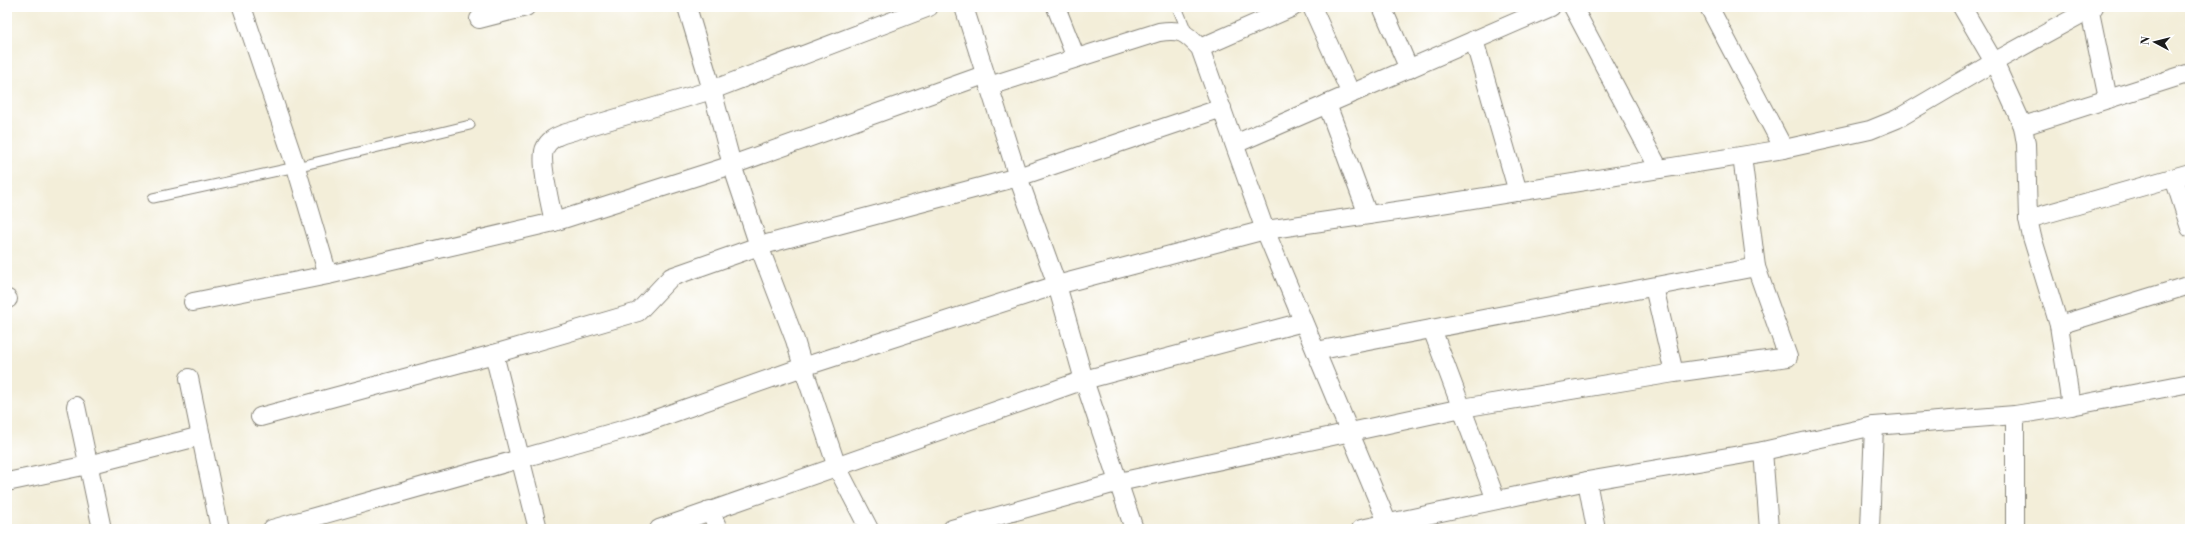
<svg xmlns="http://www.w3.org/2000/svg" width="2197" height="536" font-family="'Libre Bodoni',serif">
	<rect width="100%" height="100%" fill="#fff"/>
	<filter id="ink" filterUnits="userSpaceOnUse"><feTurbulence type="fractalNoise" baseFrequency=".025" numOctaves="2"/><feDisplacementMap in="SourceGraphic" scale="8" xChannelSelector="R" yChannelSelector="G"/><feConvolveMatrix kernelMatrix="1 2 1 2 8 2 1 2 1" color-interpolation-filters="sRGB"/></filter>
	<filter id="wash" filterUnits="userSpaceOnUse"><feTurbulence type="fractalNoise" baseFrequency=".012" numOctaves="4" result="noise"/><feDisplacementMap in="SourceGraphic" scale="16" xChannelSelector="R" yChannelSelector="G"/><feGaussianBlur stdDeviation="0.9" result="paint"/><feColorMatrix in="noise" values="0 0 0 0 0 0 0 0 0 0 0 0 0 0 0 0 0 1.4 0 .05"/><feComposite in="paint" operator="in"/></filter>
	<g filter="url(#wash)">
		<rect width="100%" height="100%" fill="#f3eed9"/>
	</g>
	<g filter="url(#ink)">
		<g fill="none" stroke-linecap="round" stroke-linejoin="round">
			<g stroke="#88857a" stroke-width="11">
				<g id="lane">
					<path d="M 1177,7 L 1188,34"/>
					<path d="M 153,198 L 296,167 L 470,125"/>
				</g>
			</g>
			<g stroke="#88857a" stroke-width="20">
				<g id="street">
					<path d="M 242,7 L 296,167 L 328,275"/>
					<path d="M 687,7 L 712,90 L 732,165 L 759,246 L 795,340 L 803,367 L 1057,285 L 1265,230 L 1410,209 L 1784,149 L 1870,130 L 1897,119 L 1994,62 L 2094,7"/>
					<path d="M 964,7 L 1018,177 L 1057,285 L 1084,380 L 1134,529"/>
					<path d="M 1056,7 L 1076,58"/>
					<path d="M 1312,7 L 1351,94"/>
					<path d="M 1382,7 L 1409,69"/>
					<path d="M 1573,7 L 1659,169"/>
					<path d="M 1709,7 L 1784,149"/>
					<path d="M 1962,7 L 1994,62 L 2023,126 L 2026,144 L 2028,219 L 2032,237 L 2059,325 L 2071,406"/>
					<path d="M 2089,7 L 2108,99"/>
					<path d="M 479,19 L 526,7"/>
					<path d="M 1474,40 L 1518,192"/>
					<path d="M 1200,48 L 1293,7"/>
					<path d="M 989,86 L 1159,32 C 1181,29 1185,32 1200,48 L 1265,230 L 1390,529"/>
					<path d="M 1327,104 L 1368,215"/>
					<path d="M 2023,126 L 2190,73"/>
					<path d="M 1235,144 L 1551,7"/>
					<path d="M 2174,178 L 2190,228"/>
					<path d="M 2028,219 L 2190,173"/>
					<path d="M 554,222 C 551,208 539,159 545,148 C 549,140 555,137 563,134 L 712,90 L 929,7"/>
					<path d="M 1654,287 L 1674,373"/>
					<path d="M 7,299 L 8,299"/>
					<path d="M 193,302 L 328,275 L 554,222 L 732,165 L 984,75"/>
					<path d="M 2059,325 L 2190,285"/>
					<path d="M 1432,329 L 1496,500"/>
					<path d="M 1316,351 L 1756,267"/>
					<path d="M 494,354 L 538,529"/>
					<path d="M 189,378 L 220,529"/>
					<path d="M 76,406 L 102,529"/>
					<path d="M 2015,415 L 2015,529"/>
					<path d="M 260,417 L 494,354 L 638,312 L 671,277 L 759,246 L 1018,177 L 1222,108"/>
					<path d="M 1763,451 L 1769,529"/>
					<path d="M 7,482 L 88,465 L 201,436"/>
					<path d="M 710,510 L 718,529"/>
					<path d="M 272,529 L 636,426 L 803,367 L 837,467 L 869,529"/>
					<path d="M 659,529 L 1084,380 L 1303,322"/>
					<path d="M 952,529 L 1119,482 L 1462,408 L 1674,373 L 1788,357 L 1756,267 L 1742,156"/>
					<path d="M 1361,529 L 1587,481"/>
					<path d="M 1596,529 L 1587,481 L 1763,451 L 1874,426 L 2015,415 L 2071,406 L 2190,383"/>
					<path d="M 1870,529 L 1874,426"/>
				</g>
			</g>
			<use href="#lane" stroke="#fff" stroke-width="9"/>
			<use href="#street" stroke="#fff" stroke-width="18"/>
		</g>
	</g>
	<rect width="2197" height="536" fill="none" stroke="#fff" stroke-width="24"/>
	<g transform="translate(2155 42) rotate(277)" stroke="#ffffff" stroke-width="3" paint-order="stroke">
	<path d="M0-3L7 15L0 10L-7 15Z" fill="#1c1c1c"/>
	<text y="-6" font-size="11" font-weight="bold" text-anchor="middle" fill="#1c1c1c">N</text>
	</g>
</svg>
